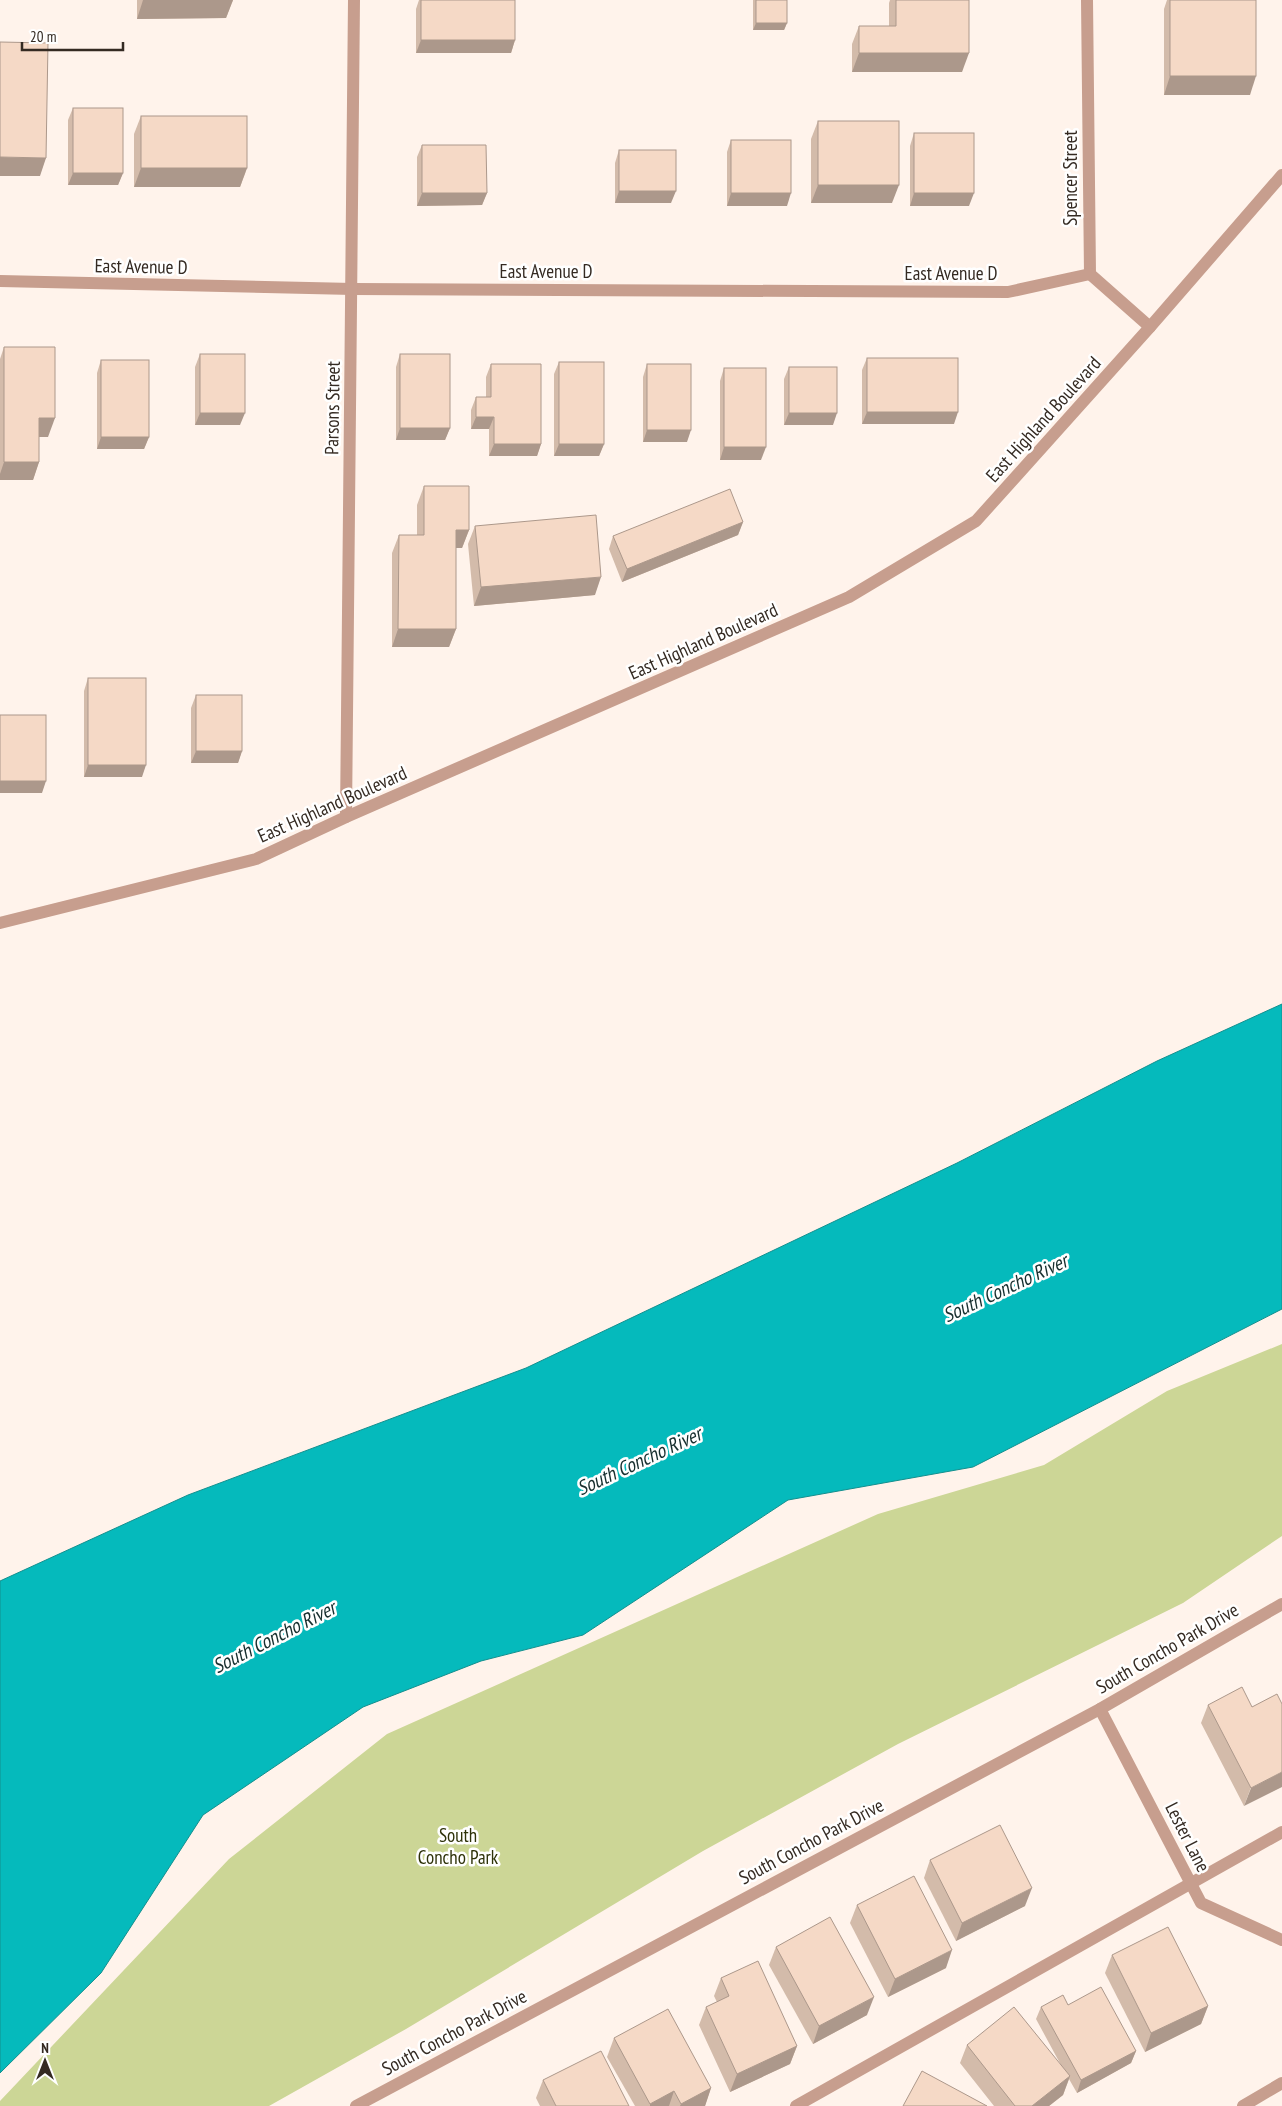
<svg xmlns="http://www.w3.org/2000/svg" width="1282" height="2106" font-family="'PT Sans Narrow',sans-serif">
	<rect width="100%" height="100%" fill="#fff3eb"/>
	<path fill="#ccd696" d="M 1282,1344 L 1282,1536 L 1183,1603 L 898,1744 L 703,1851 L 406,2029 L 269,2106 L 0,2106 L 0,2101 L 229,1859 L 387,1734 L 878,1514 L 1044,1465 L 1167,1391 Z"/>
	<path fill="#05babc" stroke="#138f8e" d="M 1282,1004 L 1282,1309 L 973,1467 L 788,1500 L 583,1635 L 481,1661 L 363,1707 L 203,1815 L 101,1973 L 0,2073 L 0,1581 L 188,1495 L 526,1368 L 957,1163 L 1157,1061 Z"/>
	<g fill="none" stroke-linecap="round" stroke-linejoin="round">
		<path stroke="#c79e8e" stroke-width="12" d="M 796,2106 L 1282,1832"/>
		<g stroke="#c79e8e" stroke-width="12">
			<path d="M 1087,0 L 1090,274 L 1150,327"/>
			<path d="M 0,281 L 353,289 L 1008,292 L 1090,274"/>
			<path d="M 346,817 L 354,0"/>
			<path d="M 0,923 L 256,859 L 346,817 L 849,597 L 976,521 L 1150,327 L 1282,175"/>
			<path d="M 1100,1709 L 1201,1903 L 1282,1940"/>
			<path d="M 356,2106 L 1100,1709 L 1282,1604"/>
			<path d="M 1243,2106 L 1282,2083"/>
		</g>
	</g>
	<g fill="#d3bbaa">
		<path d="M 137,0 L 233,0 L 226,18 L 137,19 Z"/>
		<path d="M 419,0 L 515,0 L 515,40 L 511,53 L 416,53 L 416,9 Z"/>
		<path d="M 753,0 L 787,0 L 787,23 L 784,30 L 753,30 Z"/>
		<path d="M 890,0 L 969,0 L 962,72 L 852,72 L 852,44 L 859,26 L 889,26 L 889,3 Z"/>
		<path d="M 1167,0 L 1256,0 L 1250,95 L 1164,95 L 1164,9 Z"/>
		<path d="M 73,108 L 123,173 L 118,185 L 68,185 L 68,120 Z"/>
		<path d="M 141,116 L 247,168 L 240,187 L 134,187 L 134,134 Z"/>
		<path d="M 818,121 L 892,203 L 811,203 L 811,139 Z"/>
		<path d="M 914,133 L 969,206 L 910,206 L 910,146 Z"/>
		<path d="M 731,140 L 787,206 L 727,206 L 727,152 Z"/>
		<path d="M 422,145 L 487,193 L 482,205 L 417,206 L 417,157 Z"/>
		<path d="M 619,150 L 671,203 L 615,203 L 615,163 Z"/>
		<path d="M 4,347 L 48,437 L 39,437 L 39,462 L 33,480 L 0,480 L 0,359 Z"/>
		<path d="M 200,354 L 240,425 L 195,425 L 195,367 Z"/>
		<path d="M 400,354 L 450,428 L 445,440 L 396,440 L 396,367 Z"/>
		<path d="M 867,358 L 954,424 L 862,424 L 862,370 Z"/>
		<path d="M 101,360 L 149,437 L 144,449 L 97,449 L 97,373 Z"/>
		<path d="M 559,362 L 604,444 L 599,456 L 554,456 L 554,374 Z"/>
		<path d="M 491,364 L 541,444 L 537,456 L 489,456 L 489,429 L 471,429 L 471,410 L 476,397 L 486,397 L 486,377 Z"/>
		<path d="M 647,364 L 687,442 L 643,442 L 643,377 Z"/>
		<path d="M 789,367 L 833,425 L 784,425 L 784,379 Z"/>
		<path d="M 724,368 L 761,460 L 720,460 L 720,381 Z"/>
		<path d="M 424,486 L 469,530 L 462,548 L 456,548 L 456,629 L 449,647 L 392,647 L 392,553 L 399,535 L 417,535 L 417,505 Z"/>
		<path d="M 743,522 L 738,535 L 622,582 L 609,549 L 613,536 Z"/>
		<path d="M 475,526 L 595,595 L 474,606 L 468,544 Z"/>
		<path d="M 88,678 L 142,777 L 84,777 L 84,691 Z"/>
		<path d="M 196,695 L 242,751 L 238,763 L 191,763 L 191,708 Z"/>
		<path d="M 1282,1704 L 1244,1806 L 1201,1723 L 1208,1705 L 1252,1707 Z"/>
		<path d="M 930,1860 L 1025,1906 L 956,1941 L 924,1878 Z"/>
		<path d="M 857,1905 L 946,1968 L 888,1997 L 850,1923 Z"/>
		<path d="M 776,1947 L 867,2015 L 813,2044 L 769,1965 Z"/>
		<path d="M 1112,1955 L 1208,2006 L 1201,2024 L 1145,2052 L 1105,1973 Z"/>
		<path d="M 721,1978 L 797,2046 L 790,2064 L 730,2092 L 699,2025 L 706,2007 L 717,2002 L 714,1996 Z"/>
		<path d="M 1068,2005 L 1136,2051 L 1131,2063 L 1077,2093 L 1069,2079 L 1063,2095 L 1049,2106 L 994,2106 L 960,2063 L 967,2045 L 1062,2067 L 1036,2019 L 1041,2007 Z"/>
		<path d="M 614,2038 L 711,2088 L 705,2106 L 635,2106 L 607,2057 Z"/>
		<path d="M 543,2080 L 629,2106 L 540,2106 L 536,2098 Z"/>
	</g>
	<g fill="#ac988b">
		<path d="M 143,0 L 233,0 L 226,18 L 137,19 Z"/>
		<path d="M 756,23 L 787,23 L 784,30 L 753,30 Z"/>
		<path d="M 421,40 L 515,40 L 511,53 L 416,53 Z"/>
		<path d="M 859,53 L 969,53 L 962,72 L 852,72 Z"/>
		<path d="M 1170,76 L 1256,76 L 1250,95 L 1164,95 Z"/>
		<path d="M 0,157 L 46,158 L 40,176 L 0,176 Z"/>
		<path d="M 141,168 L 247,168 L 240,187 L 134,187 Z"/>
		<path d="M 73,173 L 123,173 L 118,185 L 68,185 Z"/>
		<path d="M 818,185 L 899,185 L 892,203 L 811,203 Z"/>
		<path d="M 619,191 L 676,191 L 671,203 L 615,203 Z"/>
		<path d="M 422,193 L 487,193 L 482,205 L 417,206 Z"/>
		<path d="M 731,193 L 791,193 L 787,206 L 727,206 Z"/>
		<path d="M 914,193 L 974,193 L 969,206 L 910,206 Z"/>
		<path d="M 867,412 L 958,412 L 954,424 L 862,424 Z"/>
		<path d="M 200,413 L 245,413 L 240,425 L 195,425 Z"/>
		<path d="M 789,413 L 837,413 L 833,425 L 784,425 Z"/>
		<path d="M 476,417 L 494,417 L 489,429 L 471,429 Z"/>
		<path d="M 39,418 L 55,418 L 48,437 L 33,437 Z"/>
		<path d="M 400,428 L 450,428 L 445,440 L 396,440 Z"/>
		<path d="M 647,430 L 691,430 L 687,442 L 643,442 Z"/>
		<path d="M 101,437 L 149,437 L 144,449 L 97,449 Z"/>
		<path d="M 494,444 L 541,444 L 537,456 L 489,456 Z"/>
		<path d="M 559,444 L 604,444 L 599,456 L 554,456 Z"/>
		<path d="M 724,447 L 766,447 L 761,460 L 720,460 Z"/>
		<path d="M 4,462 L 39,462 L 33,480 L 0,480 L 0,474 Z"/>
		<path d="M 743,522 L 738,535 L 622,582 L 627,569 Z"/>
		<path d="M 456,530 L 469,530 L 462,548 L 450,548 Z"/>
		<path d="M 601,577 L 595,595 L 474,606 L 481,587 Z"/>
		<path d="M 398,629 L 456,629 L 449,647 L 392,647 Z"/>
		<path d="M 196,751 L 242,751 L 238,763 L 191,763 Z"/>
		<path d="M 88,765 L 146,765 L 142,777 L 84,777 Z"/>
		<path d="M 0,781 L 46,781 L 42,793 L 0,793 Z"/>
		<path d="M 1282,1772 L 1282,1787 L 1244,1806 L 1251,1788 Z"/>
		<path d="M 1032,1888 L 1025,1906 L 956,1941 L 962,1923 Z"/>
		<path d="M 952,1950 L 946,1968 L 888,1997 L 895,1979 Z"/>
		<path d="M 874,1997 L 867,2015 L 813,2044 L 819,2026 Z"/>
		<path d="M 1208,2006 L 1201,2024 L 1145,2052 L 1151,2033 Z"/>
		<path d="M 797,2046 L 790,2064 L 730,2092 L 737,2074 Z"/>
		<path d="M 1136,2051 L 1131,2063 L 1077,2093 L 1081,2080 Z"/>
		<path d="M 1070,2076 L 1063,2095 L 1049,2106 L 1032,2106 Z"/>
		<path d="M 711,2088 L 705,2106 L 680,2106 L 681,2104 Z"/>
		<path d="M 674,2091 L 669,2106 L 650,2106 L 650,2104 Z"/>
	</g>
	<g fill="#f5d9c6" stroke="#ac988b">
		<rect x="421" y="0" width="94" height="40"/>
		<rect x="756" y="0" width="31" height="23"/>
		<path d="M 896,0 L 969,0 L 969,53 L 859,53 L 859,26 L 896,26 Z"/>
		<rect x="1170" y="0" width="86" height="76"/>
		<path d="M 0,42 L 48,43 L 46,158 L 0,157 Z"/>
		<rect x="73" y="108" width="50" height="65"/>
		<rect x="141" y="116" width="106" height="52"/>
		<rect x="818" y="121" width="81" height="64"/>
		<rect x="914" y="133" width="60" height="60"/>
		<rect x="731" y="140" width="60" height="53"/>
		<path d="M 422,145 L 486,145 L 487,193 L 422,193 Z"/>
		<rect x="619" y="150" width="57" height="41"/>
		<path d="M 4,347 L 55,347 L 55,418 L 39,418 L 39,462 L 4,462 Z"/>
		<rect x="200" y="354" width="45" height="59"/>
		<rect x="400" y="354" width="50" height="74"/>
		<rect x="867" y="358" width="91" height="54"/>
		<rect x="101" y="360" width="48" height="77"/>
		<rect x="559" y="362" width="45" height="82"/>
		<path d="M 491,364 L 541,364 L 541,444 L 494,444 L 494,417 L 476,417 L 476,397 L 491,397 Z"/>
		<rect x="647" y="364" width="44" height="66"/>
		<rect x="789" y="367" width="48" height="46"/>
		<rect x="724" y="368" width="42" height="79"/>
		<path d="M 424,486 L 469,486 L 469,530 L 456,530 L 456,629 L 398,629 L 399,535 L 424,535 Z"/>
		<path d="M 730,489 L 743,522 L 627,569 L 613,536 Z"/>
		<path d="M 596,515 L 601,577 L 481,587 L 475,526 Z"/>
		<rect x="88" y="678" width="58" height="87"/>
		<rect x="196" y="695" width="46" height="56"/>
		<rect x="0" y="715" width="46" height="66"/>
		<path d="M 1242,1687 L 1252,1707 L 1277,1694 L 1282,1704 L 1282,1772 L 1251,1788 L 1208,1705 Z"/>
		<path d="M 1000,1825 L 1032,1888 L 962,1923 L 930,1860 Z"/>
		<path d="M 914,1876 L 952,1950 L 895,1979 L 857,1905 Z"/>
		<path d="M 830,1917 L 874,1997 L 819,2026 L 776,1947 Z"/>
		<path d="M 1168,1927 L 1208,2006 L 1151,2033 L 1112,1955 Z"/>
		<path d="M 758,1961 L 797,2046 L 737,2074 L 706,2007 L 729,1996 L 721,1978 Z"/>
		<path d="M 1101,1987 L 1136,2051 L 1081,2080 L 1041,2007 L 1063,1995 L 1068,2005 Z"/>
		<path d="M 1014,2007 L 1070,2076 L 1032,2106 L 1015,2106 L 967,2045 Z"/>
		<path d="M 668,2009 L 711,2088 L 681,2104 L 674,2091 L 650,2104 L 614,2038 Z"/>
		<path d="M 601,2051 L 629,2106 L 556,2106 L 543,2080 Z"/>
		<path d="M 922,2071 L 987,2106 L 903,2106 Z"/>
	</g>
	<g text-anchor="middle" stroke-width="5" stroke-linejoin="round" paint-order="stroke">
		<g font-size="19" fill="#342a22" stroke="#fff">
			<text transform="translate(1070 178) rotate(-90)" y="7">Spencer Street</text>
			<text transform="translate(141 266) rotate(1)" y="7">East Avenue D</text>
			<text x="546" y="278">East Avenue D</text>
			<text x="951" y="280">East Avenue D</text>
			<text transform="translate(332 408) rotate(-89)" y="7">Parsons Street</text>
			<text transform="translate(1043 419) rotate(-48)" y="7">East Highland Boulevard</text>
			<text transform="translate(703 641) rotate(-24)" y="7">East Highland Boulevard</text>
			<text transform="translate(332 804) rotate(-24)" y="7">East Highland Boulevard</text>
			<text transform="translate(1167 1648) rotate(-30)" y="7">South Concho Park Drive</text>
			<text transform="translate(1188 1837) rotate(63)" y="7">Lester Lane</text>
			<text transform="translate(811 1841) rotate(-28)" y="7">South Concho Park Drive</text>
			<text transform="translate(454 2032) rotate(-28)" y="7">South Concho Park Drive</text>
		</g>
		<g font-size="19" fill="#2e3209" stroke="#fff">
			<text x="458" y="1842">South<tspan x="458" dy="22">Concho Park</tspan></text>
		</g>
		<g font-size="20" font-style="italic" fill="#172f2f" stroke="#fff">
			<text transform="translate(1005 1288) rotate(-25)" y="7">South Concho River</text>
			<text transform="translate(639 1461) rotate(-25)" y="7">South Concho River</text>
			<text transform="translate(274 1637) rotate(-27)" y="7">South Concho River</text>
		</g>
	</g>
	<g transform="translate(45 2061)" stroke="#ffffff" stroke-width="4" paint-order="stroke">
	<path d="M0-4L9 19L0 12L-9 19Z" fill="#342a22"/>
	<text y="-8" font-size="14" font-weight="bold" text-anchor="middle" fill="#342a22">N</text>
	</g>
	<path d="M22 42v8h101v-8" fill="none" stroke="#342a22" stroke-width="2.5"/>
	<text x="30" y="42" font-size="15" fill="#342a22" stroke="#ffffff" stroke-width="4" paint-order="stroke">20 m</text>
</svg>
